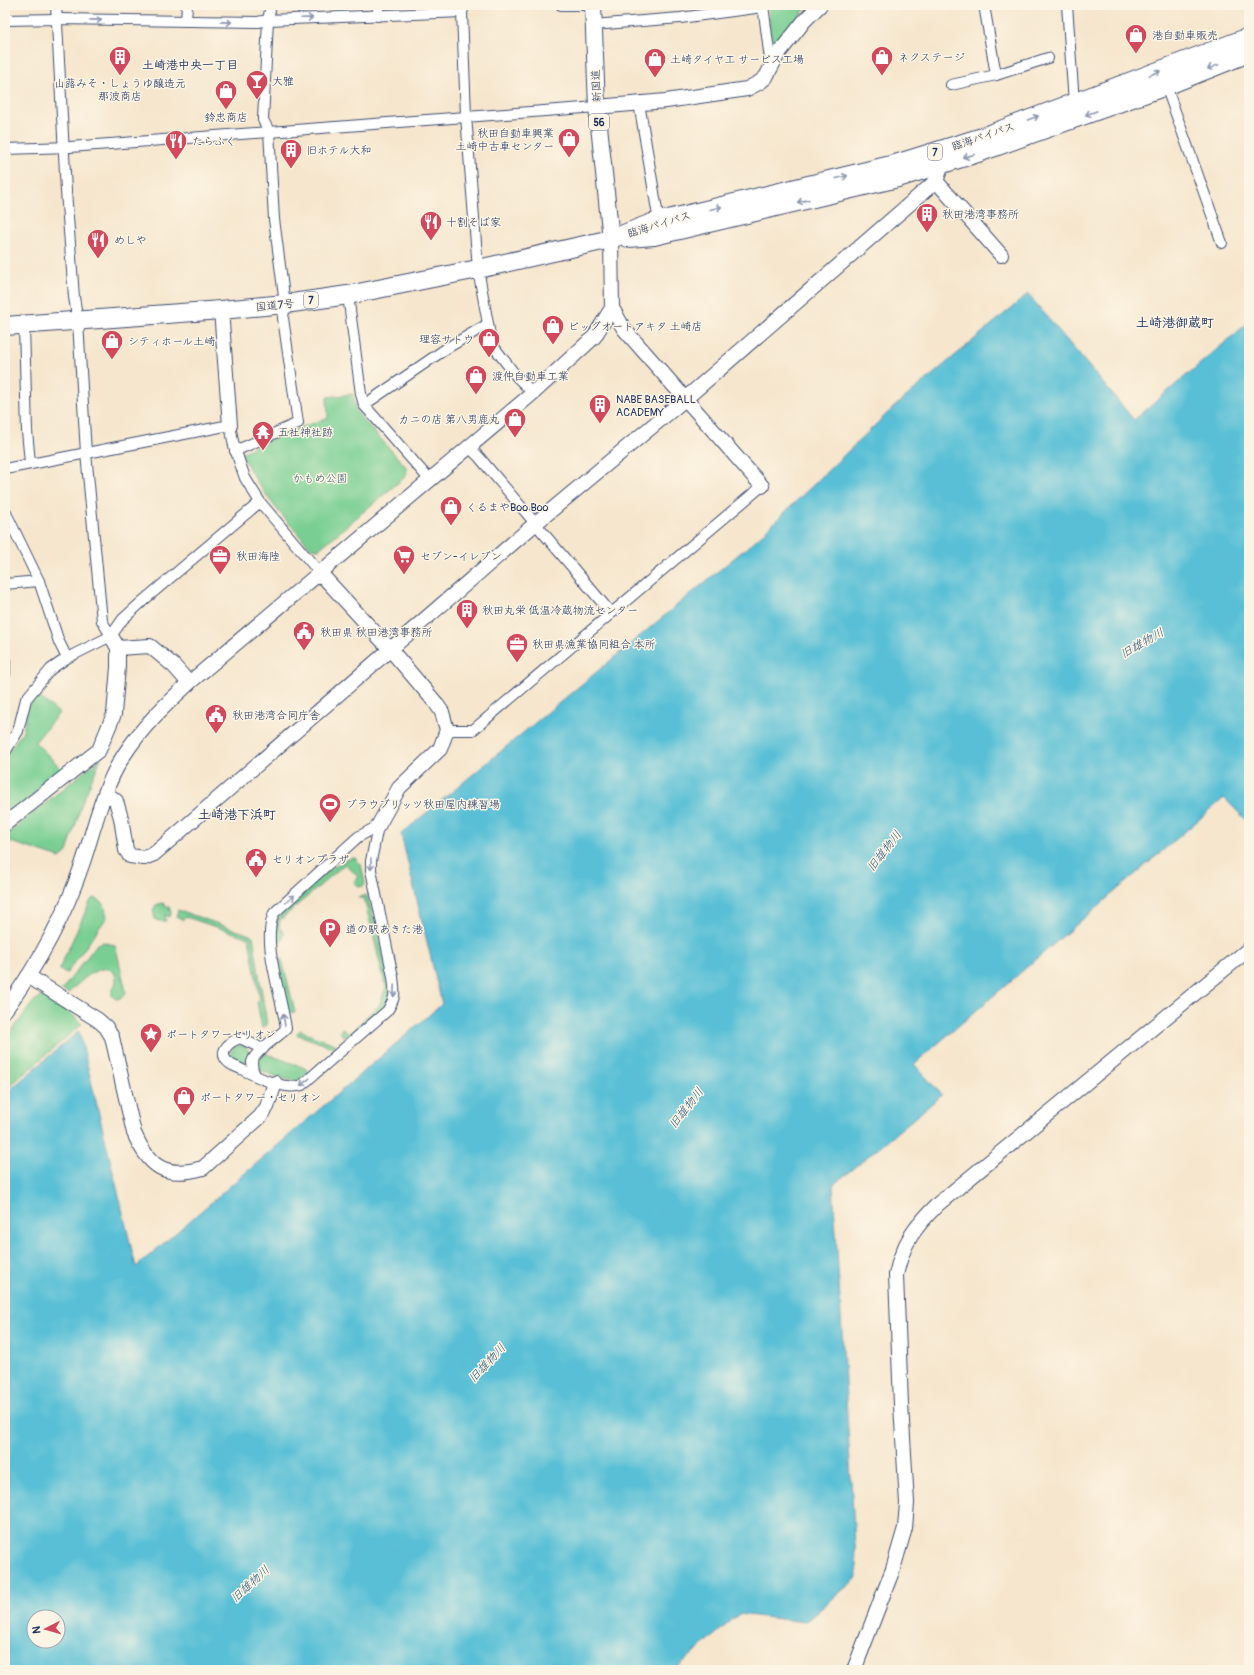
<svg xmlns="http://www.w3.org/2000/svg" width="1254" height="1675" font-family="Pangolin,'Klee One',sans-serif">
	<rect width="100%" height="100%" fill="#fcf5e5"/>
	<filter id="ink" filterUnits="userSpaceOnUse"><feTurbulence type="fractalNoise" baseFrequency=".025" numOctaves="2"/><feDisplacementMap in="SourceGraphic" scale="8" xChannelSelector="R" yChannelSelector="G"/><feConvolveMatrix kernelMatrix="1 2 1 2 8 2 1 2 1" color-interpolation-filters="sRGB"/></filter>
	<filter id="wash" filterUnits="userSpaceOnUse"><feTurbulence type="fractalNoise" baseFrequency=".012" numOctaves="4" result="noise"/><feDisplacementMap in="SourceGraphic" scale="16" xChannelSelector="R" yChannelSelector="G"/><feGaussianBlur stdDeviation="0.9" result="paint"/><feColorMatrix in="noise" values="0 0 0 0 0 0 0 0 0 0 0 0 0 0 0 0 0 1.4 0 .05"/><feComposite in="paint" operator="in"/></filter>
	<g filter="url(#wash)">
		<rect width="100%" height="100%" fill="#f6e6cd"/>
		<g fill="#79cf93" stroke="#4a7f78">
			<path d="M 776,5 L 807,5 L 808,6 L 779,40 L 774,40 L 770,36 L 768,6 Z"/>
			<path d="M 353,394 L 356,410 L 359,415 L 407,468 L 406,476 L 319,549 L 311,548 C 283,517 259,491 241,453 L 280,435 L 328,418 L 327,397 Z"/>
			<path d="M 36,694 L 59,713 L 35,742 L 64,771 L 5,819 L 5,757 L 23,731 L 28,706 Z"/>
			<path d="M 101,758 L 82,803 L 67,852 L 60,858 L 5,840 L 5,836 Z"/>
			<path d="M 355,858 L 361,864 L 365,884 L 364,886 L 358,887 L 354,882 L 358,876 L 345,864 L 280,920 L 279,927 L 284,933 L 283,940 L 281,941 L 276,939 C 272,932 276,921 280,915 C 295,901 336,857 355,858 Z"/>
			<path d="M 365,895 L 368,897 L 389,976 C 390,984 391,991 389,998 C 385,1009 364,1024 356,1032 L 351,1035 L 343,1036 L 340,1032 L 342,1028 L 349,1034 L 379,1005 L 386,988 L 364,898 L 358,898 Z"/>
			<path d="M 95,898 L 104,904 L 107,917 L 67,973 L 60,970 L 60,967 L 91,900 Z"/>
			<path d="M 162,903 L 169,907 L 171,913 L 170,917 L 165,915 L 166,921 L 160,921 L 155,919 L 153,910 L 156,905 Z"/>
			<path d="M 178,910 L 253,936 L 267,1025 L 262,1028 L 257,1002 L 260,1000 L 249,938 L 186,917 L 182,920 L 176,917 Z"/>
			<path d="M 103,942 L 114,945 L 116,948 L 126,992 L 125,995 L 118,999 L 114,998 C 108,991 115,988 116,981 C 116,977 115,972 111,970 C 96,963 78,985 68,993 L 62,990 L 97,944 Z"/>
			<path d="M 281,959 L 282,960 L 295,1012 L 288,1013 L 278,962 Z"/>
			<path d="M 43,996 L 71,1013 L 82,1024 L 5,1090 L 5,1040 L 34,1001 Z"/>
			<path d="M 301,1030 C 310,1037 324,1039 335,1044 L 336,1047 L 334,1048 L 296,1034 Z"/>
			<circle cx="240" cy="1054" r="9"/>
			<path d="M 267,1054 L 305,1068 L 308,1071 C 303,1090 274,1075 262,1071 C 258,1065 257,1060 263,1055 Z"/>
		</g>
		<path fill="#59bfd6" stroke="#3a779a" fill-rule="evenodd" d="M 1028,294 L 1134,420 L 1249,322 L 1249,823 L 1224,798 L 914,1064 L 942,1095 L 833,1185 L 857,1578 L 805,1622 L 739,1614 L 674,1670 L 5,1670 L 5,1094 L 79,1031 L 136,1267 L 442,1004 L 401,834 L 757,539 L 893,408 ZM 34,1617 L 58,1617 L 58,1641 L 34,1641 Z"/>
	</g>
	<g filter="url(#ink)">
		<g fill="none" stroke-linecap="round" stroke-linejoin="round">
			<g stroke="#3c4a6f" stroke-width="12">
				<g id="street">
					<path d="M 56,5 L 66,191 L 74,297 L 78,322 L 86,453 L 102,621 L 111,636"/>
					<path d="M 465,5 L 462,12 L 466,116 L 478,269 L 490,335 L 494,347 L 517,377 L 533,393"/>
					<path d="M 561,5 L 593,5"/>
					<path d="M 763,5 L 771,67"/>
					<path d="M 984,5 L 996,75"/>
					<path d="M 1067,5 L 1074,103"/>
					<path d="M 378,16 L 378,5"/>
					<path d="M 5,20 L 57,19 L 258,22 L 268,20 L 462,12"/>
					<path d="M 186,21 L 187,5"/>
					<path d="M 593,25 L 680,18 L 763,7"/>
					<path d="M 951,85 L 996,75 L 1048,58"/>
					<path d="M 1166,86 L 1222,243"/>
					<path d="M 639,103 L 659,222"/>
					<path d="M 5,149 L 70,147 L 597,107"/>
					<path d="M 348,295 L 361,394 L 364,405 L 429,479"/>
					<path d="M 24,326 L 27,431 L 30,463"/>
					<path d="M 364,405 L 447,348 L 488,324"/>
					<path d="M 469,447 L 479,457 L 611,613"/>
					<path d="M 235,451 L 298,423 L 283,318 L 285,304 L 274,219 L 269,131 L 263,120 L 268,20 L 271,5"/>
					<path d="M 5,469 L 230,425 L 234,446 L 245,478 L 260,502 L 319,572"/>
					<path d="M 5,511 L 39,581 L 59,642 L 67,658"/>
					<path d="M 5,584 L 39,581"/>
					<path d="M 5,660 L 5,674"/>
					<path d="M 447,730 L 473,730 L 762,486"/>
					<path d="M 5,752 L 18,731 L 26,699 L 51,669 L 67,658 L 111,636 L 123,619 L 144,600 L 260,502"/>
					<path d="M 263,1049 L 240,1038 C 226,1043 216,1055 232,1065 C 251,1073 282,1092 302,1085 L 387,1011 C 396,998 395,993 393,977 L 371,870 L 371,861 L 378,826"/>
					<path d="M 255,1075 C 253,1071 252,1067 252,1062 C 254,1052 278,1037 286,1029 C 282,996 261,942 274,913 L 358,837 L 378,826"/>
				</g>
			</g>
			<g stroke="#3c4a6f" stroke-width="16">
				<g id="secondary">
					<path d="M 597,107 L 666,101 L 747,89 L 760,82 L 766,77 L 778,54 L 805,20 L 820,5"/>
					<path d="M 936,181 L 1001,255"/>
					<path d="M 612,308 L 624,329 L 762,486"/>
					<path d="M 221,310 L 230,425"/>
					<path d="M 319,572 L 390,649 L 435,702 L 442,712 L 447,730 L 440,749 L 399,788 L 378,826"/>
					<path d="M 118,648 L 150,646 L 174,666 L 189,683"/>
					<path d="M 106,793 L 116,801 L 121,818 L 126,850 L 130,856 L 144,858 L 154,854 L 536,523 L 685,399 L 936,181 L 945,157"/>
					<path d="M 5,824 L 99,750 L 114,714 L 118,667 L 118,648 L 111,636"/>
					<path d="M 28,976 L 98,1020 L 106,1027 L 112,1037 L 134,1133 C 149,1167 165,1179 203,1168 L 260,1117 L 267,1107 L 275,1083"/>
					<path d="M 5,1010 C 38,965 65,916 83,862 C 95,826 103,787 124,755 C 142,727 165,705 189,683 L 533,393 L 594,337 L 612,308 L 611,239"/>
					<path d="M 854,1670 L 893,1569 L 905,1528 L 907,1503 L 901,1405 L 896,1275 C 903,1242 915,1227 938,1204 L 1249,949"/>
				</g>
			</g>
			<g stroke="#3c4a6f" stroke-width="18">
				<path id="primary" d="M 593,5 L 597,107 L 611,239"/>
			</g>
			<g stroke="#3c4a6f" stroke-width="20">
				<g id="highway">
					<path d="M 628,238 L 654,236 L 898,178 L 978,153 L 1166,86 L 1249,53"/>
					<path d="M 5,326 L 221,310 L 285,304 L 348,295 L 478,269 L 611,239 L 652,223 L 895,164 L 982,137 L 1249,37"/>
				</g>
			</g>
			<use href="#street" stroke="#fff" stroke-width="10"/>
			<use href="#secondary" stroke="#fff" stroke-width="14"/>
			<use href="#primary" stroke="#fff" stroke-width="16"/>
			<use href="#highway" stroke="#fff" stroke-width="18"/>
		</g>
		<defs><path id="oneway-shaft" d="M-6 0H5M1.5-3L5.5 0L1.5 3" fill="none" stroke-width="1.6" stroke-linecap="round" stroke-linejoin="round"/></defs>
		<g stroke="#8d97ae">
			<use href="#oneway-shaft" transform="translate(307 18) rotate(-2)"/>
			<use href="#oneway-shaft" transform="translate(96 20) rotate(1)"/>
			<use href="#oneway-shaft" transform="translate(226 22) rotate(1)"/>
			<use href="#oneway-shaft" transform="translate(1213 67) rotate(158)"/>
			<use href="#oneway-shaft" transform="translate(1155 73) rotate(-21)"/>
			<use href="#oneway-shaft" transform="translate(1091 113) rotate(160)"/>
			<use href="#oneway-shaft" transform="translate(1033 118) rotate(-20)"/>
			<use href="#oneway-shaft" transform="translate(969 156) rotate(164)"/>
			<use href="#oneway-shaft" transform="translate(842 177) rotate(-14)"/>
			<use href="#oneway-shaft" transform="translate(803 201) rotate(167)"/>
			<use href="#oneway-shaft" transform="translate(716 208) rotate(-14)"/>
			<use href="#oneway-shaft" transform="translate(371 864) rotate(90)"/>
			<use href="#oneway-shaft" transform="translate(290 899) rotate(-41)"/>
			<use href="#oneway-shaft" transform="translate(394 991) rotate(92)"/>
			<use href="#oneway-shaft" transform="translate(284 1020) rotate(-99)"/>
			<use href="#oneway-shaft" transform="translate(305 1082) rotate(143)"/>
		</g>
	</g>
	<defs>
		<g id="shop-pin" transform="scale(1.15)"><path d="M0 17L-7.5 6A9.5 9.5 0 1 1 7.5 6Z" fill="#d1495b" stroke="#fcf5e5"/><path d="M-5-2.5h2.3a2.7 3.5 0 0 1 5.4 0H5L5.5 6h-11ZM-1.5-2.5h3a1.5 2.3 0 0 0-3 0Z" fill="#fff"/></g>
		<g id="building-pin" transform="scale(1.15)"><path d="M0 17L-7.5 6A9.5 9.5 0 1 1 7.5 6Z" fill="#d1495b" stroke="#fcf5e5"/><path d="M-4-6H4V6H1V3H-1V6H-4ZM-2.5-4.3h1.7v1.8h-1.7ZM.8-4.3h1.7v1.8H.8ZM-2.5-1h1.7V.8h-1.7ZM.8-1h1.7V.8H.8Z" fill="#fff"/></g>
		<g id="bar-pin" transform="scale(1.15)"><path d="M0 17L-7.5 6A9.5 9.5 0 1 1 7.5 6Z" fill="#d1495b" stroke="#fcf5e5"/><path d="M-6-5H6L.8 .8V4.5H3.5V6h-7V4.5H-.8V.8Z" fill="#fff"/></g>
		<g id="restaurant-pin" transform="scale(1.15)"><path d="M0 17L-7.5 6A9.5 9.5 0 1 1 7.5 6Z" fill="#d1495b" stroke="#fcf5e5"/><path d="M-5-6h1v4h1v-4h1v4h1v-4h1v5L-1.5 .5V6h-2V.5L-5-1ZM5-6V6H3V1.5H1.5Q1.5-4 5-6Z" fill="#fff"/></g>
		<g id="temple-pin" transform="scale(1.15)"><path d="M0 17L-7.5 6A9.5 9.5 0 1 1 7.5 6Z" fill="#d1495b" stroke="#fcf5e5"/><path d="M0-6L5-2H3V0L6.5 2.5H4V6H1.5V3h-3V6H-4V2.5H-6.5L-3 0V-2H-5Z" fill="#fff"/></g>
		<g id="office-pin" transform="scale(1.15)"><path d="M0 17L-7.5 6A9.5 9.5 0 1 1 7.5 6Z" fill="#d1495b" stroke="#fcf5e5"/><path d="M-6-3h4V-5.5h4V-3h4V5H-6ZM-1-4.5V-3h2v-1.5ZM-6 0V1H6V0Z" fill="#fff"/></g>
		<g id="supermarket-pin" transform="scale(1.15)"><path d="M0 17L-7.5 6A9.5 9.5 0 1 1 7.5 6Z" fill="#d1495b" stroke="#fcf5e5"/><path d="M-6-5.5h2.5l.6 2H6L4.5 2H-2.5L-4.4-4H-6ZM-1.5 3.2a1.3 1.3 0 1 0 .1 0ZM3 3.2a1.3 1.3 0 1 0 .1 0Z" fill="#fff"/></g>
		<g id="civic-pin" transform="scale(1.15)"><path d="M0 17L-7.5 6A9.5 9.5 0 1 1 7.5 6Z" fill="#d1495b" stroke="#fcf5e5"/><path d="M-.6-6.5H3V-4.5H.6V-3L4-1V1h2V6H-6V1h2V-1L-.6-3ZM-1.2 2.5V6h2.4V2.5Z" fill="#fff"/></g>
		<g id="stadium-pin" transform="scale(1.15)"><path d="M0 17L-7.5 6A9.5 9.5 0 1 1 7.5 6Z" fill="#d1495b" stroke="#fcf5e5"/><path d="M0-5a6.5 5 0 1 0 0 10a6.5 5 0 1 0 0-10ZM-3.5-1.8h7v3.6h-7Z" fill="#fff"/></g>
		<g id="parking-pin" transform="scale(1.15)"><path d="M0 17L-7.5 6A9.5 9.5 0 1 1 7.5 6Z" fill="#d1495b" stroke="#fcf5e5"/><path d="M-3.5-5.5H1a3.5 3.5 0 0 1 0 7H-1V5.5H-3.5ZM-1-3.4V-.6H.8a1.4 1.4 0 0 0 0-2.8Z" fill="#fff"/></g>
		<g id="sight-pin" transform="scale(1.15)"><path d="M0 17L-7.5 6A9.5 9.5 0 1 1 7.5 6Z" fill="#d1495b" stroke="#fcf5e5"/><path d="M0-6L1.8-2.2L6-1.7L2.9 1.2L3.7 5.4L0 3.3L-3.7 5.4L-2.9 1.2L-6-1.7L-1.8-2.2Z" fill="#fff"/></g>
	</defs>
	<g fill-rule="evenodd">
		<use href="#shop-pin" x="1136" y="35"/>
		<use href="#building-pin" x="120" y="57"/>
		<use href="#shop-pin" x="882" y="57"/>
		<use href="#shop-pin" x="655" y="59"/>
		<use href="#bar-pin" x="257" y="81"/>
		<use href="#shop-pin" x="226" y="91"/>
		<use href="#shop-pin" x="569" y="139"/>
		<use href="#restaurant-pin" x="176" y="141"/>
		<use href="#building-pin" x="291" y="150"/>
		<use href="#building-pin" x="927" y="214"/>
		<use href="#restaurant-pin" x="431" y="222"/>
		<use href="#restaurant-pin" x="98" y="240"/>
		<use href="#shop-pin" x="553" y="326"/>
		<use href="#shop-pin" x="489" y="339"/>
		<use href="#shop-pin" x="112" y="341"/>
		<use href="#shop-pin" x="476" y="376"/>
		<use href="#building-pin" x="600" y="405"/>
		<use href="#shop-pin" x="515" y="419"/>
		<use href="#temple-pin" x="263" y="432"/>
		<use href="#shop-pin" x="451" y="507"/>
		<use href="#office-pin" x="220" y="556"/>
		<use href="#supermarket-pin" x="404" y="556"/>
		<use href="#building-pin" x="467" y="610"/>
		<use href="#civic-pin" x="304" y="632"/>
		<use href="#office-pin" x="517" y="644"/>
		<use href="#civic-pin" x="216" y="715"/>
		<use href="#stadium-pin" x="330" y="804"/>
		<use href="#civic-pin" x="256" y="859"/>
		<use href="#parking-pin" x="330" y="929"/>
		<use href="#sight-pin" x="151" y="1034"/>
		<use href="#shop-pin" x="184" y="1097"/>
	</g>
	<g text-anchor="middle" stroke-width="3" stroke-linejoin="round" paint-order="stroke">
		<g fill="#fcf5e5" stroke="#5e6a86" stroke-width="1">
			<rect x="589" y="114" width="20" height="16" rx="3"/>
			<rect x="928" y="144" width="14" height="16" rx="3"/>
			<rect x="304" y="292" width="14" height="16" rx="3"/>
		</g>
		<g font-size="10" font-weight="bold" fill="#1b2f5e">
			<text x="599" y="126">56</text>
			<text x="935" y="156">7</text>
			<text x="311" y="304">7</text>
		</g>
		<g font-size="11" fill="#1b2f5e" stroke="#fcf5e5" text-anchor="start">
			<text x="1152" y="39">港自動車販売</text>
			<text x="898" y="61">ネクステージ</text>
			<text x="670" y="63">土崎タイヤ工 サービス工場</text>
			<text x="272" y="85">大雅</text>
			<text x="120" y="87" text-anchor="middle">山蕗みそ・しょうゆ醸造元<tspan x="120" dy="13">那波商店</tspan></text>
			<text x="226" y="121" text-anchor="middle">鈴忠商店</text>
			<text x="554" y="137" text-anchor="end">秋田自動車興業<tspan x="554" dy="13">土崎中古車センター</tspan></text>
			<text x="192" y="145">たらふく</text>
			<text x="306" y="154">旧ホテル大和</text>
			<text x="942" y="218">秋田港湾事務所</text>
			<text x="446" y="226">十割そば家</text>
			<text x="114" y="244">めしや</text>
			<text x="568" y="330">ビッグオートアキタ 土崎店</text>
			<text x="474" y="343" text-anchor="end">理容サトウ</text>
			<text x="128" y="345">シティホール土崎</text>
			<text x="492" y="380">渡仲自動車工業</text>
			<text x="616" y="403">NABE BASEBALL<tspan x="616" dy="13">ACADEMY</tspan></text>
			<text x="500" y="423" text-anchor="end">カニの店 第八男鹿丸</text>
			<text x="278" y="436">五社神社跡</text>
			<text x="466" y="511">くるまやBoo Boo</text>
			<text x="236" y="560">秋田海陸</text>
			<text x="420" y="560">セブン-イレブン</text>
			<text x="482" y="614">秋田丸栄 低温冷蔵物流センター</text>
			<text x="320" y="636">秋田県 秋田港湾事務所</text>
			<text x="532" y="648">秋田県漁業協同組合 本所</text>
			<text x="232" y="719">秋田港湾合同庁舎</text>
			<text x="346" y="808">ブラウブリッツ秋田屋内練習場</text>
			<text x="272" y="863">セリオンプラザ</text>
			<text x="346" y="933">道の駅あきた港</text>
			<text x="166" y="1038">ポートタワーセリオン</text>
			<text x="200" y="1101">ポートタワー・セリオン</text>
		</g>
		<g font-size="11" fill="#1b2f5e" stroke="#fcf5e5">
			<text transform="translate(596 86) rotate(-93)" y="4">新国道</text>
			<text transform="translate(983 136) rotate(-19)" y="4">臨海バイパス</text>
			<text transform="translate(659 224) rotate(-17)" y="4">臨海バイパス</text>
			<text transform="translate(275 305) rotate(-6)" y="4">国道7号</text>
		</g>
		<g font-size="11" fill="#32576b" stroke="#fcf5e5">
			<text x="320" y="482">かもめ公園</text>
		</g>
		<g font-size="12" font-weight="bold" fill="#1b2f5e" stroke="#fcf5e5">
			<text x="190" y="69">土崎港中央一丁目</text>
		</g>
		<g font-size="12" font-style="italic" fill="#2e5a82" stroke="#fcf5e5">
			<text transform="translate(1142 643) rotate(-30)" y="4">旧雄物川</text>
			<text transform="translate(884 851) rotate(-52)" y="4">旧雄物川</text>
			<text transform="translate(686 1108) rotate(-52)" y="4">旧雄物川</text>
			<text transform="translate(487 1363) rotate(-47)" y="4">旧雄物川</text>
			<text transform="translate(250 1584) rotate(-43)" y="4">旧雄物川</text>
		</g>
		<g font-size="13" font-weight="bold" fill="#1b2f5e" stroke="#fcf5e5">
			<text x="1175" y="327">土崎港御蔵町</text>
			<text x="237" y="819">土崎港下浜町</text>
		</g>
	</g>
	<rect width="1254" height="1675" fill="none" stroke="#fcf5e5" stroke-width="20"/>
	<g transform="translate(46 1629) rotate(264)"><circle r="19" fill="#fcf5e5" stroke="#a2a6af"/>
	<path d="M0-3L7 15L0 10L-7 15Z" fill="#d1495b"/>
	<text y="-6" font-size="11" font-weight="bold" text-anchor="middle" fill="#1b2f5e">N</text>
	</g>
</svg>
